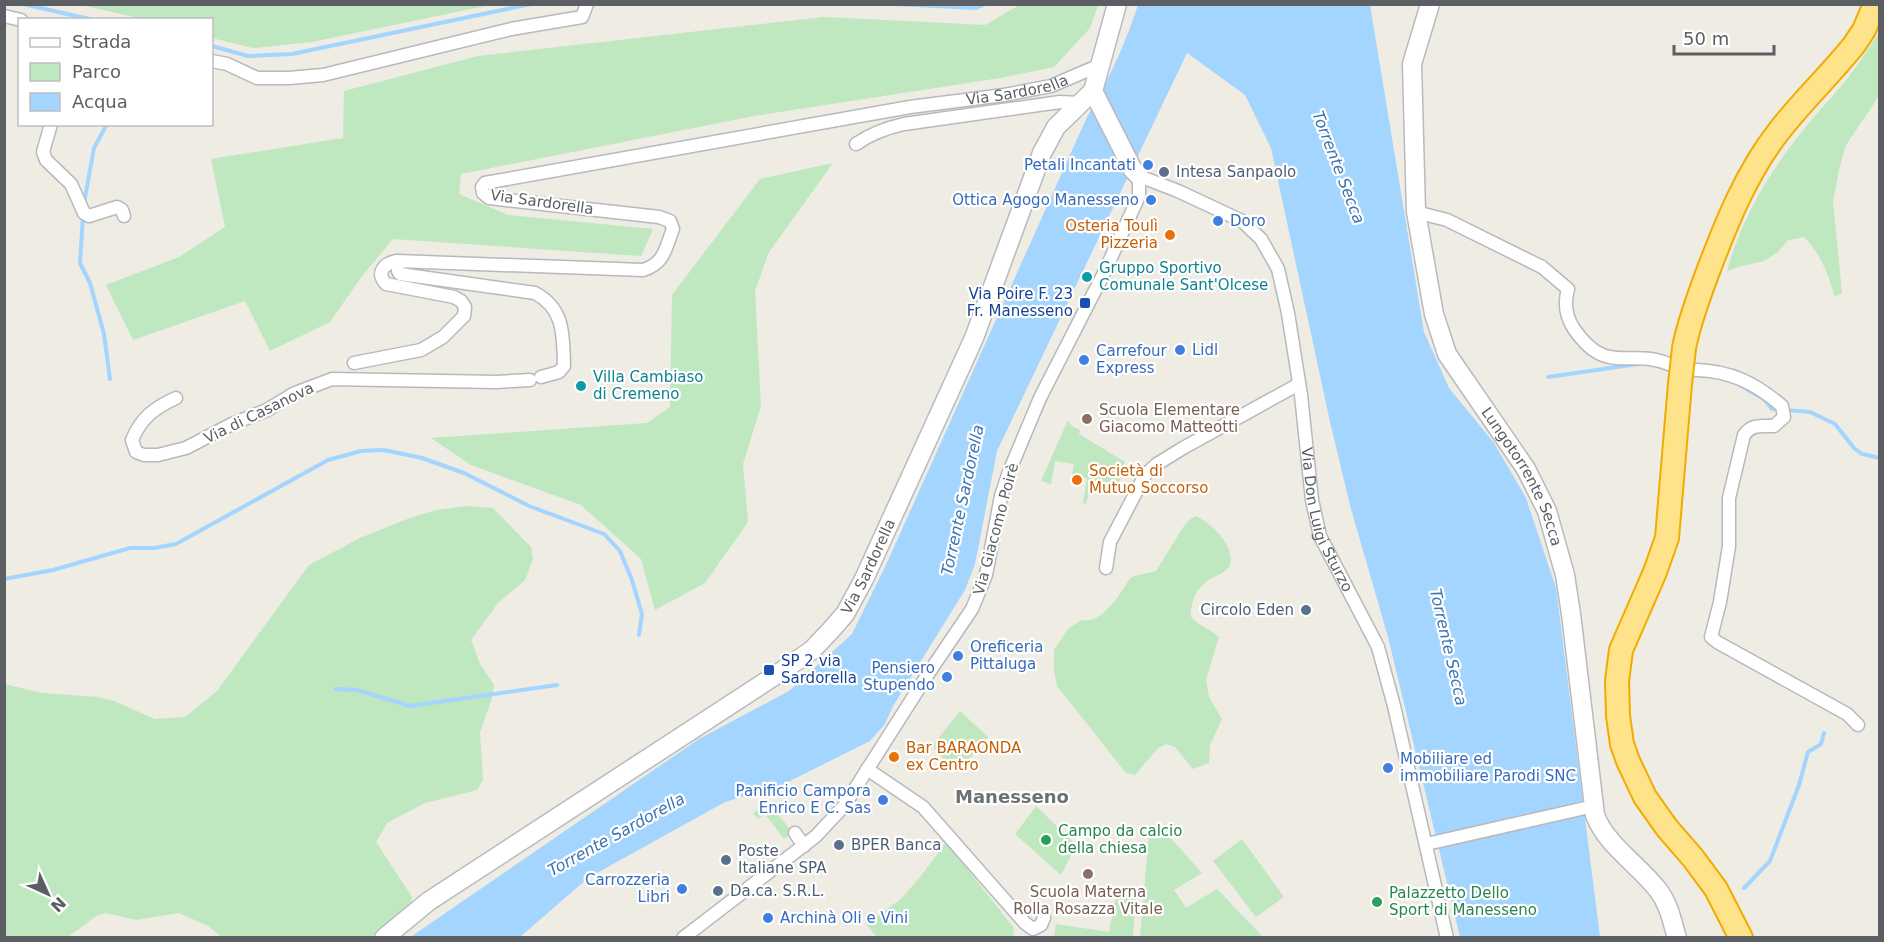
<svg xmlns="http://www.w3.org/2000/svg" width="1884" height="942" font-family="'DejaVu Sans',sans-serif">
	<rect width="100%" height="100%" fill="#eeece3"/>
	<g fill="#bfe7c0">
		<path d="M 1021,4 L 1098,5 L 1090,28 L 1054,67 L 1000,78 L 754,116 L 461,174 L 459,194 L 508,215 L 653,229 L 641,256 L 393,239 L 362,276 L 330,322 L 270,351 L 245,301 L 133,340 L 106,285 L 179,257 L 225,227 L 211,159 L 343,138 L 344,91 L 478,56 L 824,17 L 985,25 Z"/>
		<path d="M 82,5 L 490,4 L 490,5 L 312,42 L 253,48 L 212,38 L 212,20 L 142,19 Z"/>
		<path d="M 1879,33 L 1879,96 L 1846,145 L 1839,169 L 1833,202 L 1842,293 L 1835,297 C 1828,274 1821,254 1804,237 L 1788,240 L 1778,252 L 1764,261 L 1738,267 L 1727,271 C 1741,220 1767,176 1800,134 C 1813,117 1828,102 1842,85 C 1856,69 1867,50 1879,33 Z"/>
		<path d="M 833,163 L 769,252 L 755,291 L 761,406 L 743,464 L 748,522 L 705,583 L 655,610 L 641,559 L 581,505 L 471,465 L 431,438 L 647,423 L 670,407 L 672,295 L 760,179 Z"/>
		<path d="M 1068,420 L 1072,426 L 1080,430 L 1079,434 L 1125,462 L 1118,487 L 1092,482 L 1086,504 L 1083,503 L 1087,478 L 1072,475 L 1074,464 L 1055,461 L 1051,484 L 1041,481 Z"/>
		<path d="M 466,506 L 493,508 L 531,547 L 533,559 L 525,580 L 498,603 L 471,640 L 480,664 L 494,685 L 492,698 L 480,732 L 483,780 L 477,790 L 425,803 L 387,823 L 376,842 L 412,897 L 410,908 L 371,937 L 222,937 L 208,926 L 179,913 L 136,920 L 106,913 L 96,916 L 68,937 L 5,937 L 4,684 L 42,693 L 98,697 L 114,701 L 155,719 L 185,717 L 217,691 L 309,565 L 360,538 L 410,518 L 437,510 Z"/>
		<path d="M 1196,516 C 1211,523 1240,550 1228,568 C 1224,573 1218,575 1212,578 C 1197,586 1190,601 1191,617 C 1199,626 1210,629 1219,637 L 1206,680 L 1209,697 L 1222,719 L 1210,745 L 1209,763 L 1193,769 L 1175,747 L 1166,744 L 1158,748 L 1135,775 L 1126,773 L 1057,686 L 1054,671 L 1054,650 L 1068,629 L 1082,620 C 1105,623 1120,593 1131,577 L 1156,571 L 1184,526 L 1189,520 Z"/>
		<path d="M 960,711 L 988,737 L 957,773 L 932,746 Z"/>
		<path d="M 769,803 L 792,832 L 784,839 L 765,814 L 758,819 L 753,813 Z"/>
		<path d="M 1036,806 L 1076,845 L 1061,875 L 1015,834 Z"/>
		<path d="M 1150,824 L 1167,834 L 1202,873 L 1174,890 L 1186,908 L 1217,889 L 1263,937 L 1140,937 Z"/>
		<path d="M 1242,839 L 1284,897 L 1256,917 L 1213,861 Z"/>
		<path d="M 946,842 L 1013,927 L 1014,931 L 1013,937 L 877,937 L 866,924 L 901,899 L 921,876 Z"/>
		<path d="M 1117,892 L 1136,893 L 1133,937 L 1054,937 L 1056,924 L 1109,932 Z"/>
	</g>
	<path fill="#a3d5ff" d="M 1138,5 L 1370,5 L 1424,332 L 1449,388 L 1494,443 L 1526,498 L 1556,588 L 1600,937 L 1460,937 L 1388,637 L 1351,509 L 1330,422 L 1271,148 L 1245,95 L 1187,53 L 997,451 L 975,564 L 965,590 L 893,706 L 885,724 L 870,741 L 782,785 L 725,802 L 588,878 L 520,937 L 409,938 L 699,739 L 789,691 L 852,634 L 886,565 L 1087,117 C 1108,81 1125,45 1138,5 Z"/>
	<g fill="none" stroke-linecap="round" stroke-linejoin="round">
		<g stroke="#a3d5ff" stroke-width="4">
			<path d="M 23,4 L 94,20"/>
			<path d="M 895,4 L 976,8 L 985,4"/>
			<path d="M 212,46 L 248,56 L 292,54 L 531,4"/>
			<path d="M 84,203 L 94,148 L 107,124"/>
			<path d="M 83,216 L 80,263 L 90,283 L 104,334 L 110,379"/>
			<path d="M 1548,377 L 1638,364"/>
			<path d="M 1738,384 L 1764,399 L 1772,409 L 1779,409"/>
			<path d="M 1786,410 L 1810,412 L 1835,424 L 1854,448 L 1862,454 L 1880,458"/>
			<path d="M 4,579 L 53,570 L 130,548 L 154,548 L 176,544 L 328,460 L 361,451 L 384,450 L 422,458 L 464,473 L 529,506 L 604,534 L 620,551 L 632,580 L 642,614 L 639,635"/>
			<path d="M 335,689 L 357,690 L 410,706 L 557,685"/>
			<path d="M 1744,888 L 1770,861 L 1799,785 L 1808,752 L 1821,744 L 1824,733"/>
		</g>
		<g stroke="#b6b9be" stroke-width="15">
			<g id="street">
				<path d="M 4,16 L 21,20"/>
				<path d="M 212,61 L 227,64 L 257,78 L 289,78 L 323,75 L 511,29 L 582,17 L 587,4"/>
				<path d="M 51,124 L 43,152 L 46,160 L 71,184 L 84,213 L 89,216 L 117,207 L 122,210 L 124,216"/>
				<path d="M 856,144 C 872,133 886,128 904,124 L 1060,102 L 1080,103"/>
				<path d="M 1416,212 L 1447,220 L 1542,267 L 1568,289 C 1564,303 1566,317 1574,329 C 1608,378 1629,346 1671,365"/>
				<path d="M 354,363 L 421,350 L 443,337 L 464,316 L 465,307 L 461,301 L 454,297 L 386,284 C 375,272 385,263 397,261"/>
				<path d="M 1696,370 C 1731,371 1755,383 1782,406 L 1784,417 L 1774,426 C 1761,426 1752,424 1744,435 L 1729,498 L 1729,546 L 1720,602 L 1711,637 L 1717,642 L 1847,714 L 1858,725"/>
				<path id="s1" d="M 541,377 L 559,372 L 564,366 C 563,336 565,309 535,293 L 400,274 L 398,271 L 397,261 L 643,270 C 665,263 665,249 673,229 L 670,221 L 659,217 L 489,198 L 483,193 L 482,187 L 485,183 L 910,107 L 1004,95 L 1051,86 L 1100,65"/>
				<path d="M 176,398 C 154,408 141,418 132,440 L 136,452 L 144,455 L 158,455 L 186,448 L 232,424 L 267,410 L 295,393 L 332,379 L 496,382 L 530,380"/>
				<path d="M 1106,568 L 1110,542 L 1145,475 L 1157,464 L 1183,448 L 1299,384"/>
				<path d="M 867,769 L 923,807 L 1025,923 L 1033,929 L 1041,925 L 1044,918"/>
				<path d="M 795,833 L 804,846"/>
				<path d="M 1431,843 L 1594,806"/>
				<path id="s2" d="M 683,938 L 816,836 L 844,806 L 928,674 L 972,609 L 986,575 L 1001,496 L 1009,472 L 1040,398 L 1104,273 L 1139,196 L 1139,176 L 1178,191 L 1242,221 L 1261,239 L 1278,269 L 1288,313 L 1301,395 L 1312,500 L 1320,536 L 1378,647 L 1394,706 L 1447,938"/>
			</g>
		</g>
		<g stroke="#b7bac0" stroke-width="21">
			<g id="secondary">
				<path id="s3" d="M 1430,4 L 1412,64 L 1416,212 L 1434,314 L 1447,354 L 1526,469 L 1547,511 L 1565,575 L 1571,614 L 1595,815 C 1606,845 1639,865 1658,890 C 1669,904 1672,921 1677,938"/>
				<path d="M 1093,91 L 1133,170 L 1139,176"/>
				<path id="s4" d="M 384,938 L 429,901 L 779,673 L 812,650 L 831,630 L 845,614 L 864,579 L 974,338 L 1042,153 L 1056,127 L 1093,91 L 1117,4"/>
			</g>
		</g>
		<g stroke="#f2ab00" stroke-width="26">
			<g id="highway">
				<path d="M 1684,348 C 1689,322 1698,299 1707,274 C 1726,224 1746,173 1779,131 C 1802,101 1830,75 1854,45 L 1864,30 L 1875,4"/>
				<path d="M 1680,384 L 1667,538 L 1655,572 L 1621,650 L 1617,681 L 1618,716 L 1622,744 L 1628,761 L 1645,797 L 1667,828 L 1693,858 L 1716,889 L 1741,938"/>
			</g>
		</g>
		<use href="#street" stroke="#fff" stroke-width="12"/>
		<use href="#secondary" stroke="#fff" stroke-width="18"/>
		<use href="#highway" stroke="#ffe38a" stroke-width="22"/>
		<g stroke="#f2ab00" stroke-width="26" stroke-linecap="butt">
			<path id="highway-bridge" d="M 1680,384 L 1684,348"/>
		</g>
		<use href="#highway-bridge" stroke="#ffe38a" stroke-width="22"/>
	</g>
	<g fill="#3f7fe0" stroke="#fff" stroke-width="2">
		<circle cx="1148" cy="165" r="6"/>
		<circle cx="1151" cy="200" r="6"/>
		<circle cx="1218" cy="221" r="6"/>
		<circle cx="1180" cy="350" r="6"/>
		<circle cx="1084" cy="360" r="6"/>
		<circle cx="958" cy="656" r="6"/>
		<circle cx="947" cy="677" r="6"/>
		<circle cx="1388" cy="768" r="6"/>
		<circle cx="883" cy="800" r="6"/>
		<circle cx="682" cy="889" r="6"/>
		<circle cx="768" cy="918" r="6"/>
	</g>
	<g fill="#5c6f8a" stroke="#fff" stroke-width="2">
		<circle cx="1164" cy="172" r="6"/>
		<circle cx="1306" cy="610" r="6"/>
		<circle cx="839" cy="845" r="6"/>
		<circle cx="726" cy="860" r="6"/>
		<circle cx="718" cy="891" r="6"/>
	</g>
	<g fill="#e8710a" stroke="#fff" stroke-width="2">
		<circle cx="1170" cy="235" r="6"/>
		<circle cx="1077" cy="480" r="6"/>
		<circle cx="894" cy="757" r="6"/>
	</g>
	<g fill="#0f9aa8" stroke="#fff" stroke-width="2">
		<circle cx="1087" cy="277" r="6"/>
		<circle cx="581" cy="386" r="6"/>
	</g>
	<g fill="#1a4fb4" stroke="#fff" stroke-width="2">
		<rect x="1079" y="297" width="12" height="12" rx="3"/>
		<rect x="763" y="664" width="12" height="12" rx="3"/>
	</g>
	<g fill="#8d6e63" stroke="#fff" stroke-width="2">
		<circle cx="1087" cy="419" r="6"/>
		<circle cx="1088" cy="874" r="6"/>
	</g>
	<g fill="#2e9e5b" stroke="#fff" stroke-width="2">
		<circle cx="1046" cy="840" r="6"/>
		<circle cx="1377" cy="902" r="6"/>
	</g>
	<g text-anchor="middle" stroke-width="4.5" stroke-linejoin="round" paint-order="stroke">
		<g font-size="15" fill="#5b5f64" stroke="#fff">
			<text dy="5" stroke="none"><textPath href="#s1" startOffset="1310">Via Sardorella</textPath></text>
			<text transform="translate(542 202) rotate(8)" y="5">Via Sardorella</text>
			<text transform="translate(259 413) rotate(-26)" y="5">Via di Casanova</text>
			<text dy="5" stroke="none"><textPath href="#s3" startOffset="501">Lungotorrente Secca</textPath></text>
			<text dy="5" stroke="none"><textPath href="#s2" startOffset="1341">Via Don Luigi Sturzo</textPath></text>
			<text transform="translate(996 529) rotate(-75)" y="5">Via Giacomo Poirè</text>
			<text dy="5" stroke="none"><textPath href="#s4" startOffset="618">Via Sardorella</textPath></text>
		</g>
		<g font-size="15" fill="#366cbe" stroke="#fff" text-anchor="start">
			<text x="1136" y="170" text-anchor="end">Petali Incantati</text>
			<text x="1139" y="205" text-anchor="end">Ottica Agogo Manesseno</text>
			<text x="1230" y="226">Doro</text>
			<text x="1192" y="355">Lidl</text>
			<text x="1096" y="356">Carrefour<tspan x="1096" dy="17">Express</tspan></text>
			<text x="970" y="652">Oreficeria<tspan x="970" dy="17">Pittaluga</tspan></text>
			<text x="935" y="673" text-anchor="end">Pensiero<tspan x="935" dy="17">Stupendo</tspan></text>
			<text x="1400" y="764">Mobiliare ed<tspan x="1400" dy="17">immobiliare Parodi SNC</tspan></text>
			<text x="871" y="796" text-anchor="end">Panificio Campora<tspan x="871" dy="17">Enrico E C. Sas</tspan></text>
			<text x="670" y="885" text-anchor="end">Carrozzeria<tspan x="670" dy="17">Libri</tspan></text>
			<text x="780" y="923">Archinà Oli e Vini</text>
		</g>
		<g font-size="15" fill="#4e5e75" stroke="#fff" text-anchor="start">
			<text x="1176" y="177">Intesa Sanpaolo</text>
			<text x="1294" y="615" text-anchor="end">Circolo Eden</text>
			<text x="851" y="850">BPER Banca</text>
			<text x="738" y="856">Poste<tspan x="738" dy="17">Italiane SPA</tspan></text>
			<text x="730" y="896">Da.ca. S.R.L.</text>
		</g>
		<g font-size="15" fill="#c56008" stroke="#fff" text-anchor="start">
			<text x="1158" y="231" text-anchor="end">Osteria Toulì<tspan x="1158" dy="17">Pizzeria</tspan></text>
			<text x="1089" y="476">Società di<tspan x="1089" dy="17">Mutuo Soccorso</tspan></text>
			<text x="906" y="753">Bar BARAONDA<tspan x="906" dy="17">ex Centro</tspan></text>
		</g>
		<g font-size="15" fill="#0d838f" stroke="#fff" text-anchor="start">
			<text x="1099" y="273">Gruppo Sportivo<tspan x="1099" dy="17">Comunale Sant'Olcese</tspan></text>
			<text x="593" y="382">Villa Cambiaso<tspan x="593" dy="17">di Cremeno</tspan></text>
		</g>
		<g font-size="15" fill="#164399" stroke="#fff" text-anchor="end">
			<text x="1073" y="299">Via Poire F. 23<tspan x="1073" dy="17">Fr. Manesseno</tspan></text>
			<text x="781" y="666" text-anchor="start">SP 2 via<tspan x="781" dy="17">Sardorella</tspan></text>
		</g>
		<g font-size="15" fill="#785e54" stroke="#fff" text-anchor="start">
			<text x="1099" y="415">Scuola Elementare<tspan x="1099" dy="17">Giacomo Matteotti</tspan></text>
			<text x="1088" y="897" text-anchor="middle">Scuola Materna<tspan x="1088" dy="17">Rolla Rosazza Vitale</tspan></text>
		</g>
		<g font-size="15" fill="#27864d" stroke="#fff" text-anchor="start">
			<text x="1058" y="836">Campo da calcio<tspan x="1058" dy="17">della chiesa</tspan></text>
			<text x="1389" y="898">Palazzetto Dello<tspan x="1389" dy="17">Sport di Manesseno</tspan></text>
		</g>
		<g font-size="16" font-style="italic" fill="#3c75b4" stroke="#fff">
			<text transform="translate(1339 167) rotate(69)" y="6">Torrente Secca</text>
			<text transform="translate(962 500) rotate(-78)" y="6">Torrente Sardorella</text>
			<text transform="translate(1449 647) rotate(77)" y="6">Torrente Secca</text>
			<text transform="translate(616 834) rotate(-29)" y="6">Torrente Sardorella</text>
		</g>
		<g font-size="18" font-weight="bold" fill="#6c7176" stroke="#fff">
			<text x="1012" y="803">Manesseno</text>
		</g>
	</g>
	<rect width="1884" height="942" fill="none" stroke="#5b5f64" stroke-width="12"/>
	<rect x="18" y="18" width="195" height="108" fill="#ffffff" stroke="#bdbfc1" stroke-width="1.5"/>
	<rect x="30" y="38" width="30" height="9" fill="#ffffff" stroke="#bdbfc1" stroke-width="1.5"/>
	<text x="72" y="48" font-size="18" fill="#5b5f64">Strada</text>
	<rect x="30" y="63" width="30" height="18" fill="#bfe7c0" stroke="#bdbfc1" stroke-width="1.5"/>
	<text x="72" y="78" font-size="18" fill="#5b5f64">Parco</text>
	<rect x="30" y="93" width="30" height="18" fill="#a3d5ff" stroke="#bdbfc1" stroke-width="1.5"/>
	<text x="72" y="108" font-size="18" fill="#5b5f64">Acqua</text>
	<g transform="translate(48 894) rotate(135)" stroke="#ffffff" stroke-width="4.5" paint-order="stroke">
	<path d="M0-4.5L10 22L0 15L-10 22Z" fill="#5b5f64"/>
	<text y="-9" font-size="16" font-weight="bold" text-anchor="middle" fill="#5b5f64">N</text>
	</g>
	<path d="M1674 45v9h100v-9" fill="none" stroke="#5b5f64" stroke-width="3"/>
	<text x="1683" y="45" font-size="18" fill="#5b5f64" stroke="#ffffff" stroke-width="4.5" paint-order="stroke">50 m</text>
</svg>
